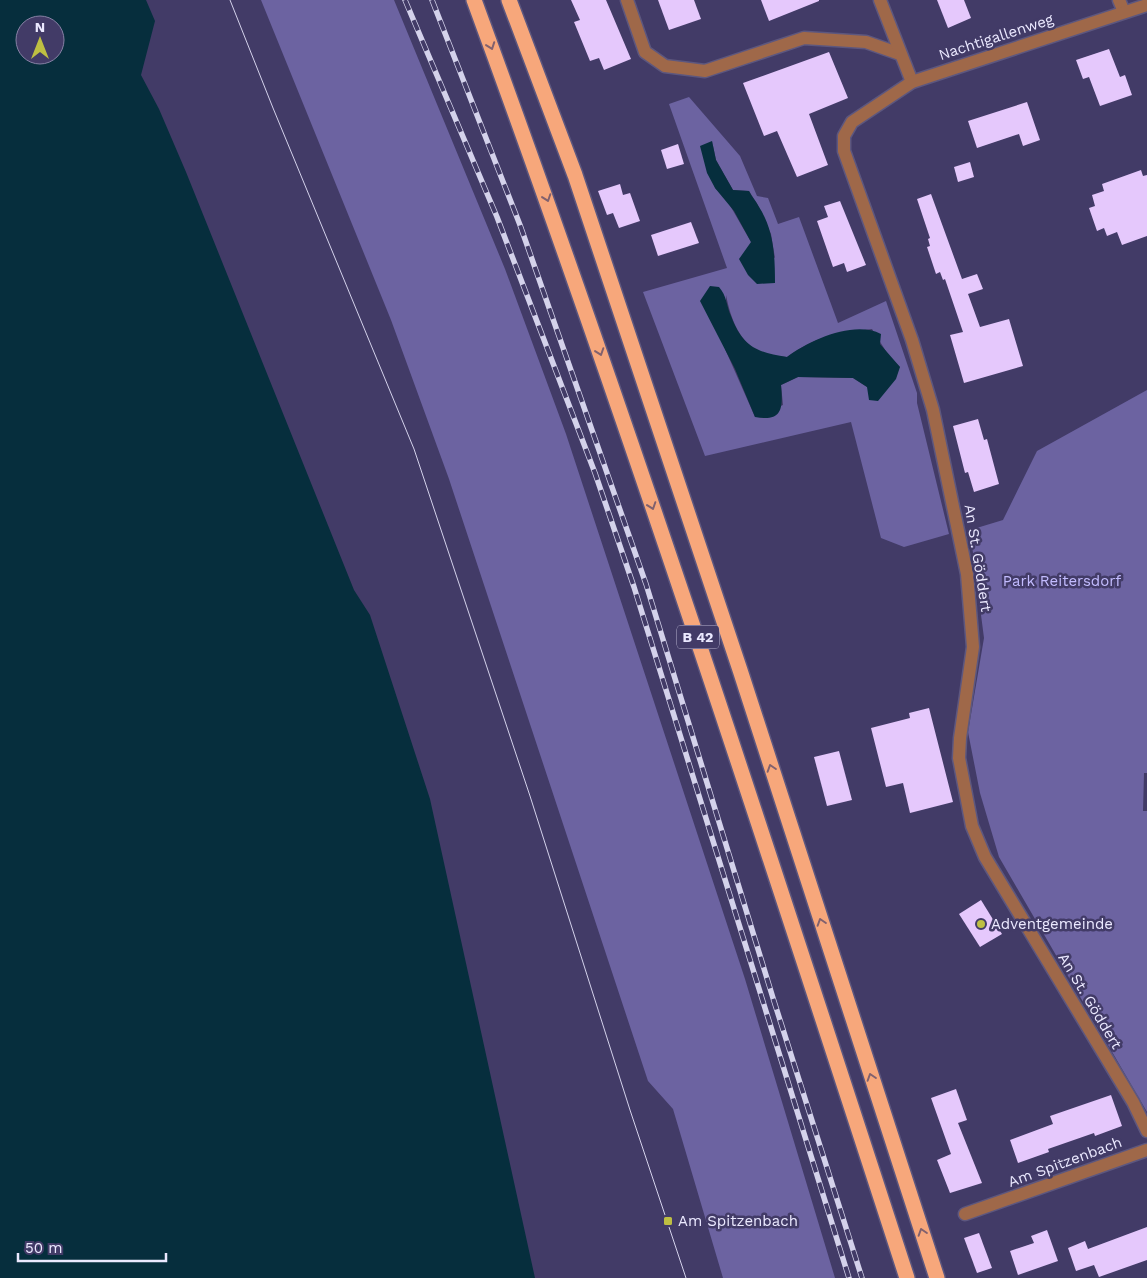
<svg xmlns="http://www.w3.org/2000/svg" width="1147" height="1278" font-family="'Work Sans',sans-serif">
	<rect width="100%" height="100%" fill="#423b67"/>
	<g fill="#6c63a1" fill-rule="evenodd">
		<path d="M 261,0 L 394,0 L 505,269 L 566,434 L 745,979 L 835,1278 L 723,1278 L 673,1109 L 648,1081 L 449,479 L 391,320 Z"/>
		<path d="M 689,97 L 740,156 L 757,196 L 768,198 L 778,224 L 799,217 L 838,323 L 886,301 L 917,393 L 917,403 L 949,534 L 904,547 L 881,538 L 851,422 L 705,456 L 643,292 L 727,268 L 669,104 ZM 712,141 L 716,160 L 733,190 L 749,191 L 759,207 L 771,234 L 775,258 L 751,242 L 728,202 L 715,188 ZM 726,295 C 731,320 740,346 767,355 C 773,357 781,356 787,357 C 816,336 837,333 872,329 L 889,356 L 900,367 L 867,387 L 853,378 L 798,377 L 781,385 L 783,405 L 755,417 L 725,349 Z"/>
		<path d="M 1147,390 L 1147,773 L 1144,773 L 1143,811 L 1147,811 L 1147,1112 L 999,857 L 980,793 L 968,732 L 984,638 L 970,530 L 1003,520 L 1037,451 Z"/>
	</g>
	<g fill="#062e3d" fill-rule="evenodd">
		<path d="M 0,0 L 146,0 L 155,21 L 141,75 L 159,109 L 186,172 L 354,590 L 370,615 L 430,799 L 535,1278 L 0,1278 ZM 25,25 L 55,25 L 55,55 L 25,55 Z"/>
		<path d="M 712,141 L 716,160 L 733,190 L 749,191 C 752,197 756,201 759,207 C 774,230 775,257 775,283 L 757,284 L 748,275 L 739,259 L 751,242 L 734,211 L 715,188 L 707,173 L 700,146 Z"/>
		<path d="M 710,286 L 719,287 C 727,296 726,305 731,316 C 743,347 756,352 787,357 C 810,340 854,320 881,334 L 880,344 L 900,367 L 896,379 L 878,401 L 869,400 L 867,387 L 853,378 L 798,377 L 781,385 C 783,408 783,422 755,417 L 735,369 L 700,301 Z"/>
	</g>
	<g fill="#e5c8fc">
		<path d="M 571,0 L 606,0 L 631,59 L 604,70 L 599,58 L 590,61 L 574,22 L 580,20 Z"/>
		<path d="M 658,0 L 694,0 L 701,19 L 669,30 Z"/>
		<path d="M 761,0 L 819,0 L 819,1 L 769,21 Z"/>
		<path d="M 937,0 L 964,0 L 971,18 L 948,28 Z"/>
		<path d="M 1109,49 L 1120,77 L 1125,75 L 1132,95 L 1100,106 L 1089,77 L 1083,79 L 1076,60 Z"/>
		<path d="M 829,52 L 848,98 L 809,114 L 828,165 L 797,177 L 777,131 L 764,136 L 743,83 Z"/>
		<path d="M 1027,102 L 1040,140 L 1023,146 L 1019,134 L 977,148 L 968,121 Z"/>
		<path d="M 678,144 L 684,164 L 667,169 L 661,150 Z"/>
		<path d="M 970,162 L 974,177 L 958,182 L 954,167 Z"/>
		<path d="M 1141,170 L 1143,176 L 1147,175 L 1147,236 L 1122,245 L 1117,232 L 1107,236 L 1104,228 L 1097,231 L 1089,208 L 1095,206 L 1092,195 L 1104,191 L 1102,184 Z"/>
		<path d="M 620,184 L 623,195 L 630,193 L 640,221 L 619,228 L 613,213 L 607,215 L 598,191 Z"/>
		<path d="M 931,194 L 962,279 L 977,274 L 983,289 L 968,294 L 980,327 L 1009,319 L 1023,366 L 964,383 L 950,335 L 963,332 L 945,279 L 943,280 L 940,272 L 936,274 L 927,247 L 930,246 L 928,239 L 930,238 L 917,199 Z"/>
		<path d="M 840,201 L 866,265 L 847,272 L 844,263 L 833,267 L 817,221 L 828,217 L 824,206 Z"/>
		<path d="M 691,222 L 699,243 L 658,256 L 651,235 Z"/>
		<path d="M 978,419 L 984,440 L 987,439 L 999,484 L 974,492 L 968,472 L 965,473 L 953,426 Z"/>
		<path d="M 929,708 L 953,802 L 910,813 L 903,783 L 886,787 L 871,728 L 910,718 L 909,713 Z"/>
		<path d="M 839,751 L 852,800 L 827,806 L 814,757 Z"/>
		<path d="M 981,900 L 1002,934 L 980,947 L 959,914 Z"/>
		<path d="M 956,1089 L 967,1120 L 958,1123 L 982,1183 L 950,1193 L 937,1160 L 951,1154 L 931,1098 Z"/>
		<path d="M 1111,1095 L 1122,1126 L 1095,1136 L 1094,1133 L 1048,1149 L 1049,1152 L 1018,1163 L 1010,1140 L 1053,1124 L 1050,1116 Z"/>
		<path d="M 1147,1227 L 1147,1260 L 1099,1277 L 1094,1265 L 1076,1271 L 1068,1248 L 1085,1241 L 1088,1249 Z"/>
		<path d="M 1047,1230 L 1058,1261 L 1018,1275 L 1010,1251 L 1034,1243 L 1031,1236 Z"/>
		<path d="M 979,1233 L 992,1268 L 977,1273 L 964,1238 Z"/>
	</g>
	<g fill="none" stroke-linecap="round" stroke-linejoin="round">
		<g stroke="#5d577f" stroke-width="15">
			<g id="street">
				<path d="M 627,0 L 645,52 L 665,66 L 705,71 L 804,38 L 866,42 L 900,54"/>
				<path d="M 880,0 L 912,82"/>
				<path d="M 1119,0 L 1124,12"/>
				<path d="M 1147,5 L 912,82 L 852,122 L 844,136 L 844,151 L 912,340 L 933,410 L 967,574 L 973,647 L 960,738 L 959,758 L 972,826 L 985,857 L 1133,1102 L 1147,1131"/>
				<path d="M 965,1214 L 1147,1150"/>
			</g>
		</g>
		<g stroke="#5d577f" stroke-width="18">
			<g id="highway">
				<path d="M 474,0 C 629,422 768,850 907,1278"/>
				<path d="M 509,0 L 575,175 L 740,670 L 937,1278"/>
			</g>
		</g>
		<use href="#street" stroke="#9f6849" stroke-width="12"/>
		<use href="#highway" stroke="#f7a77b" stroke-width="15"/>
		<path stroke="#d4d2eb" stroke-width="1" d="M 230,0 L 273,108 L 414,449 L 530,796 L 630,1110 L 686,1278"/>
		<g stroke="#d4d2eb" stroke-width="5.5">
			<g id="rail">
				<path d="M 405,0 L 497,217 L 595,473 L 634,587 L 849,1278"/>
				<path d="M 432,0 L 520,225 L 646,584 L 773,998 L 862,1278"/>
			</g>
		</g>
		<use href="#rail" stroke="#423b67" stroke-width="4" stroke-dasharray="11" stroke-linecap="butt"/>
	</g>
	<defs><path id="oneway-chevron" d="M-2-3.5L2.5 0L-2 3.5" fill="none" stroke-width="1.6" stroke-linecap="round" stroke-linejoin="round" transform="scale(1.25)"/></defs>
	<g stroke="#81616e">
		<use href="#oneway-chevron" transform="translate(491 46) rotate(70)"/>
		<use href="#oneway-chevron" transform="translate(547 198) rotate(71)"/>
		<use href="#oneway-chevron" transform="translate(600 352) rotate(71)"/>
		<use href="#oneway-chevron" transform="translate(652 506) rotate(71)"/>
		<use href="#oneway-chevron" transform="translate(771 768) rotate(-108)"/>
		<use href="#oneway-chevron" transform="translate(821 922) rotate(-108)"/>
		<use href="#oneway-chevron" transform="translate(871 1077) rotate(-108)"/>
		<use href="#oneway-chevron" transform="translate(922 1232) rotate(-108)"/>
	</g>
	<g fill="#bebf42" stroke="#423b67" stroke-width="2">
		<circle cx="981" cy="924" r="5"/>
		<rect x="663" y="1216" width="10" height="10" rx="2.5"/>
	</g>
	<g text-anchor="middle" stroke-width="5" stroke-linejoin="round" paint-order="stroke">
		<rect fill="#423b67" stroke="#b8b5d1" stroke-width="1" x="677" y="625.5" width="42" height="23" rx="4"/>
		<g font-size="14" font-weight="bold" fill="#ebe9ff">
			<text x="698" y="642">B 42</text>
		</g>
		<g font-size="15" fill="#ebe9ff" stroke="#423b67">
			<text transform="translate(996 37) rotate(-18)" y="5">Nachtigallenweg</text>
			<text transform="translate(978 558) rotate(81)" y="5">An St. Göddert</text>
			<text transform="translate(1090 1001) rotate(59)" y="5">An St. Göddert</text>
			<text transform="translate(1065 1162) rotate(-20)" y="5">Am Spitzenbach</text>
		</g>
		<g font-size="15" fill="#c3bcff" stroke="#423b67">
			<text x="1062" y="586">Park Reitersdorf</text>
		</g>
		<g font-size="15" fill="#ebe9ff" stroke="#423b67" text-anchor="start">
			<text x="991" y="929">Adventgemeinde</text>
			<text x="678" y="1226">Am Spitzenbach</text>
		</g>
	</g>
	<g transform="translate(40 40)"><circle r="24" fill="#423b67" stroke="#8681a4"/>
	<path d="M0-4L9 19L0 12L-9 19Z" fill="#bebf42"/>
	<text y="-8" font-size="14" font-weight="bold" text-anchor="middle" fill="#ebe9ff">N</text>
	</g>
	<path d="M18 1253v8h148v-8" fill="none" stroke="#ebe9ff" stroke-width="2.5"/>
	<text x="25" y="1253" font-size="15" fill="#ebe9ff" stroke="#423b67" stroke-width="4" paint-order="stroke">50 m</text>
</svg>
